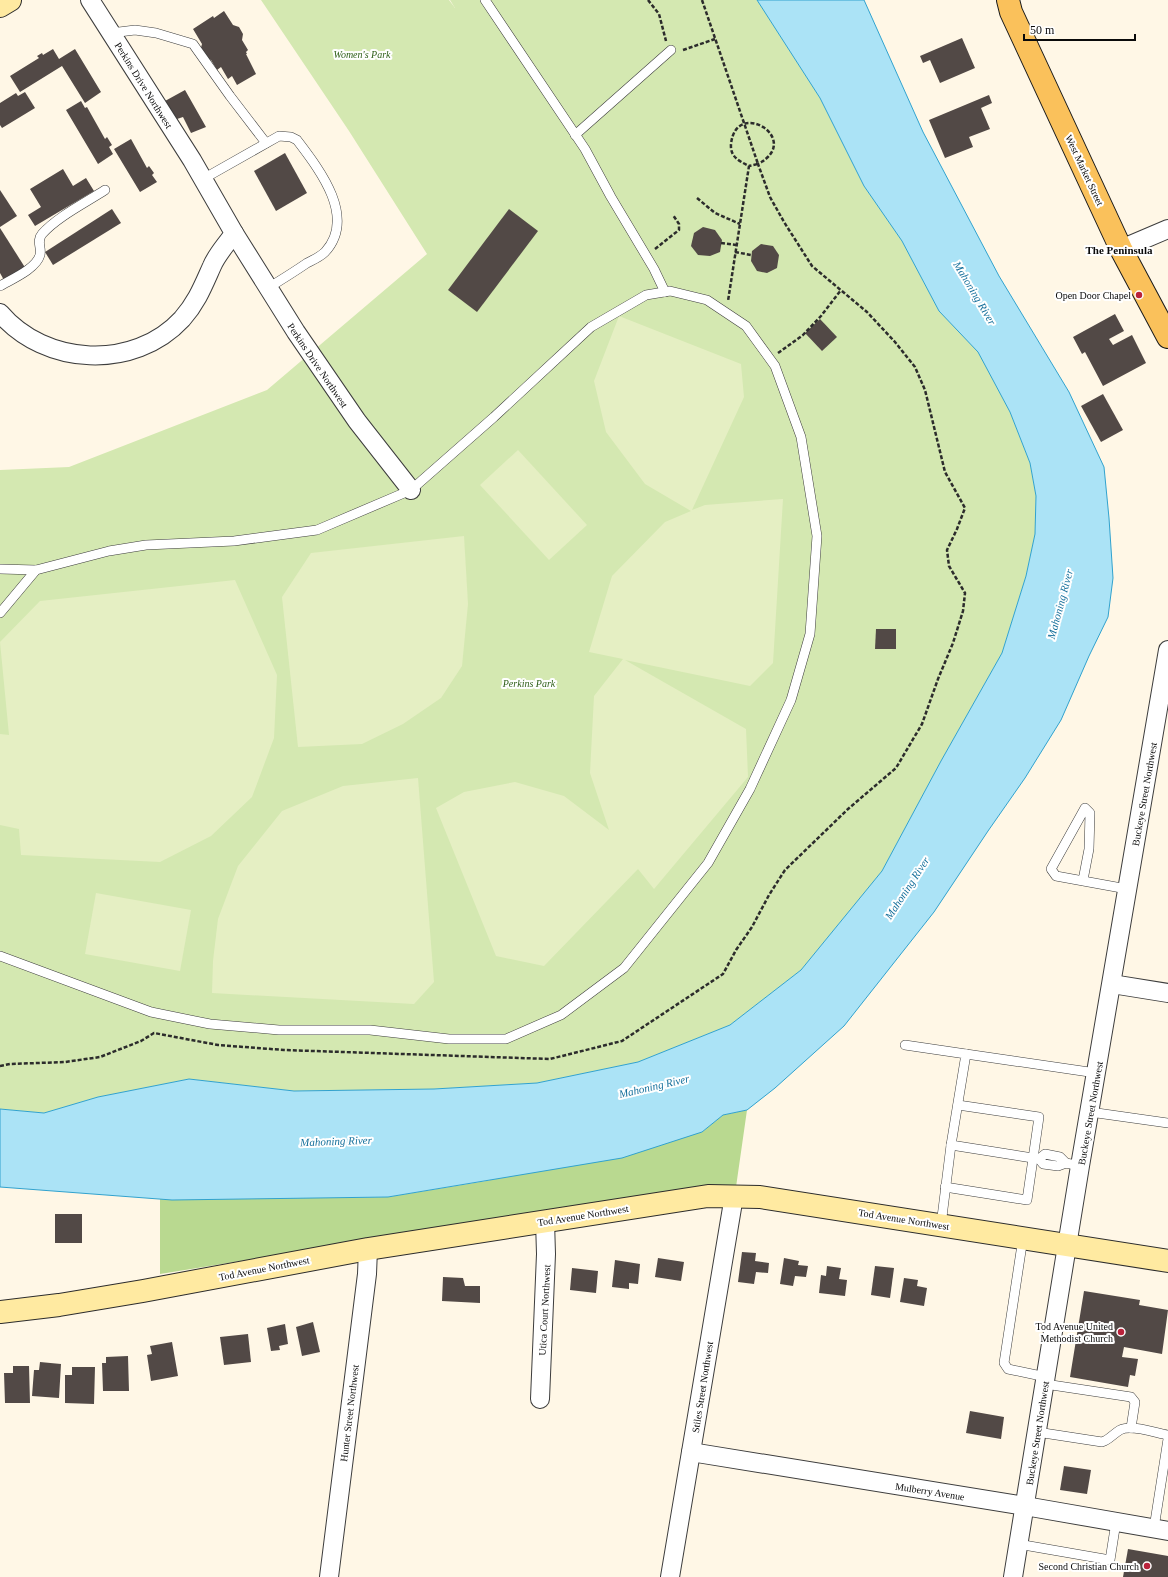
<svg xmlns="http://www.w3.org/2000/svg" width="1168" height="1577" font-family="Georgia,serif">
	<rect width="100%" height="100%" fill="#fff7e6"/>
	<path fill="#d4e8b1" d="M 261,0 L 449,0 L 455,8 L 450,0 L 757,0 L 820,98 L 864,186 L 902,241 L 939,311 L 978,351 L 1010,412 L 1030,463 L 1036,496 L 1035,534 L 1026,576 L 1002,653 L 941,761 L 882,871 L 801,970 L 730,1025 L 638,1062 L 537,1083 L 434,1089 L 294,1091 L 189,1079 L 98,1097 L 44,1113 L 0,1109 L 0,470 L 69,467 L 267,390 L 427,254 L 349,131 Z"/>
	<path fill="#b9d990" d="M 747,1110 L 736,1187 L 715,1185 L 160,1274 L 160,1199 L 388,1197 L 486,1181 L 702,1132 L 723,1115 Z"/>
	<g fill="#e5efc3">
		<path d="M 619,316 L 741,364 L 744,397 L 692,510 L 705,505 L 783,499 L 773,663 L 750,686 L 625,660 L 746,729 L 748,777 L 654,889 L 638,869 L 544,966 L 496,956 L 436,808 L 464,792 L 515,782 L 564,796 L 609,830 L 590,773 L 594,696 L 623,659 L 589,652 L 612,576 L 665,522 L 691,511 L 645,484 L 606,432 L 594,381 Z"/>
		<path d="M 518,450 L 587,525 L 549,560 L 480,485 Z"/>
		<path d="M 464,536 L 468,604 L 462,666 L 441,698 L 403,724 L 362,744 L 298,747 L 282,597 L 311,553 Z"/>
		<path d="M 235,580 L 277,675 L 274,738 L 252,797 L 211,836 L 160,862 L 21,855 L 19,829 L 0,825 L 0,734 L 9,735 L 0,642 L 40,601 Z"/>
		<path d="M 418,778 L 434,982 L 414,1004 L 212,993 L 213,961 L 218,919 L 238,866 L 282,811 L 343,786 Z"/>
		<path d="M 96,893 L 191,910 L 180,971 L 85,954 Z"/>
	</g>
	<path fill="#abe3f6" stroke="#31a2ce" d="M 757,0 L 864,0 L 923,132 L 999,276 L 1069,392 L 1104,467 L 1109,518 L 1113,578 L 1108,617 L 1089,656 L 1061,720 L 1025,778 L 988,831 L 934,912 L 844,1026 L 775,1088 L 747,1110 L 723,1115 L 702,1132 L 622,1158 L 388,1197 L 172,1200 L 0,1187 L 0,1109 L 44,1113 L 98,1097 L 189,1079 L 294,1091 L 434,1089 L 537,1083 L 638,1062 L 730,1025 L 801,970 L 882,871 L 941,761 L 1002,653 L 1026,576 L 1035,534 L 1036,496 L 1030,463 L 1010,412 L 978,352 L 939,311 L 902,241 L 864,186 L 820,98 Z"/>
	<g fill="#524946">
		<path d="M 224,11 L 233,25 L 239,27 L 243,34 L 242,40 L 248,50 L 246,52 L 247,54 L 246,54 L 256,74 L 237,85 L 232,76 L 228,79 L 221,67 L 217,70 L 211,60 L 204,58 L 200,51 L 202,44 L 193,29 L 213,16 L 214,18 Z"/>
		<path d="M 962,38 L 975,68 L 940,83 L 930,60 L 923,63 L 920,56 Z"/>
		<path d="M 53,49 L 59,59 L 75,49 L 101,92 L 85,103 L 62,66 L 20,92 L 10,76 L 39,58 L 37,56 L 42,53 L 43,55 Z"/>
		<path d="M 185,90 L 206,127 L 191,133 L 183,117 L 174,120 L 165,101 Z"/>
		<path d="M 25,92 L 35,108 L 2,128 L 0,125 L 0,103 L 16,93 L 18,96 Z"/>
		<path d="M 989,95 L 992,103 L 981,108 L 990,129 L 969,137 L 973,147 L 945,158 L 929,120 Z"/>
		<path d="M 81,101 L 85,108 L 87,107 L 105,139 L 107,137 L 112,145 L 109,147 L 113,154 L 98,164 L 66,110 Z"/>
		<path d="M 131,139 L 147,168 L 149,166 L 154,173 L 152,175 L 157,182 L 140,192 L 114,149 Z"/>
		<path d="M 285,153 L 307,193 L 276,211 L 254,171 Z"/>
		<path d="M 63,169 L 73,186 L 86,178 L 94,191 L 35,226 L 28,215 L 41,207 L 30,189 Z"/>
		<path d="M 0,190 L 17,216 L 0,227 Z"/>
		<path d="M 112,209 L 121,223 L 53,265 L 45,252 Z"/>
		<path d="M 509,209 L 538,231 L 477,312 L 448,290 Z"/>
		<path d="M 703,227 L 715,230 L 722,240 L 720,252 L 710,256 L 698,255 L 691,246 L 694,233 Z"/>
		<path d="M 0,228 L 26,269 L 5,282 L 0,273 Z"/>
		<path d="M 761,244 L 773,246 L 779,255 L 777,268 L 767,273 L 757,271 L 751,261 L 752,251 Z"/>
		<path d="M 1115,314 L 1124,331 L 1109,339 L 1113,345 L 1132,335 L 1146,363 L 1103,386 L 1085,352 L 1082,354 L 1073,337 Z"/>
		<path d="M 820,319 L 837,337 L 822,351 L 805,333 Z"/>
		<path d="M 1103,394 L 1123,430 L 1101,442 L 1081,406 Z"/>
		<path d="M 876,629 L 896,629 L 896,649 L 875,649 Z"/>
		<rect x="55" y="1214" width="27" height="29"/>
		<path d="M 742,1252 L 756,1253 L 755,1261 L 769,1263 L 768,1273 L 756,1272 L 754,1284 L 738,1282 Z"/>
		<path d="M 658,1258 L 684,1262 L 681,1281 L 655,1277 Z"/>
		<path d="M 784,1258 L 799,1261 L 798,1265 L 808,1266 L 806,1277 L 795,1276 L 793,1286 L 780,1284 Z"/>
		<path d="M 615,1260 L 640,1264 L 638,1284 L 629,1283 L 629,1289 L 612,1287 Z"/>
		<path d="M 827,1266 L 841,1268 L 839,1279 L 847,1280 L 845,1296 L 819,1293 L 821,1275 L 826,1276 Z"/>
		<path d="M 875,1266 L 894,1268 L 890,1298 L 871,1295 Z"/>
		<path d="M 572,1268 L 598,1271 L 596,1293 L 570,1290 Z"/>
		<path d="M 443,1277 L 463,1278 L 465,1286 L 480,1286 L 480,1303 L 442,1301 Z"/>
		<path d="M 904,1278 L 918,1280 L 917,1286 L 927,1288 L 924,1306 L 900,1302 Z"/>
		<path d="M 1084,1291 L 1140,1300 L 1139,1305 L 1168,1310 L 1162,1354 L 1124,1347 L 1122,1357 L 1138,1359 L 1135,1376 L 1130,1375 L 1128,1387 L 1070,1377 Z"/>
		<path d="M 313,1322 L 320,1352 L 302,1356 L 296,1327 Z"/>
		<path d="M 285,1324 L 288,1344 L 279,1346 L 280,1350 L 271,1351 L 267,1328 Z"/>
		<path d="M 248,1334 L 251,1362 L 224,1365 L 220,1337 Z"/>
		<path d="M 172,1342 L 178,1376 L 151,1381 L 147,1355 L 152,1354 L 150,1346 Z"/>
		<path d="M 128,1356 L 129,1391 L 103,1391 L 102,1363 L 106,1363 L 106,1357 Z"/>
		<path d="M 40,1362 L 61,1364 L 59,1398 L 32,1396 L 34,1370 L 39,1370 Z"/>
		<path d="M 13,1366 L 29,1366 L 30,1403 L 5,1403 L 4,1373 L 13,1373 Z"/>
		<path d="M 72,1367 L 95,1367 L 94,1404 L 65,1403 L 65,1375 L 72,1375 Z"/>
		<path d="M 970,1411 L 1004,1417 L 1001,1439 L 966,1433 Z"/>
		<path d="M 1064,1466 L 1091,1470 L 1087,1494 L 1060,1490 Z"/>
		<path d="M 1128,1549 L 1168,1556 L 1168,1577 L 1123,1577 Z"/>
	</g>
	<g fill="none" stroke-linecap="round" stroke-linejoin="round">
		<g stroke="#3d3d3d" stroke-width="10">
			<g id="lane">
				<path d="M 485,0 L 585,149 L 611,197 L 654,269 L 665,292"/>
				<path d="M 111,33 L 135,30 L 156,33 L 193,44 L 230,96 L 266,143"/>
				<path d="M 575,135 L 671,50"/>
				<path d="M 203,179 L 279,136 L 291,137 L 297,140 C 319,169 357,217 325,252 C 320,257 313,260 307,263 C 294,272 281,280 268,288"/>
				<path d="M 0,286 C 12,279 36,269 40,255 C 42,248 36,241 42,234 C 57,217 85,203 105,190"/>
				<path d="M 0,569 L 36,570"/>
				<path d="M 0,613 L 36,570 L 109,551 L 146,545 L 234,541 L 317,530 L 411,490 L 494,417 L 591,327 L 646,295 L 670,291 L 707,300 L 746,326 L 775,366 L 801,437 L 817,536 L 810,634 L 791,700 L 750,789 L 708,863 L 624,968 L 561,1015 L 506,1039 L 449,1039 L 370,1030 L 279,1030 L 210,1024 L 151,1012 L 0,956"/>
				<path d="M 1083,880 L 1089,849 L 1090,813 L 1085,808 L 1051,869 L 1056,876 L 1127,889"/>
				<path d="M 905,1045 L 966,1054 L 951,1145 L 1039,1159"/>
				<path d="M 966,1054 L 1096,1073"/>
				<path d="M 1090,1112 L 1168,1123"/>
				<path d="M 1066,1163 L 1060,1157 L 1045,1154 L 1039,1159 L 1043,1164 L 1058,1166 L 1066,1163 L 1080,1166"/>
				<path d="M 945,1187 L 1027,1200 L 1039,1117 L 958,1105"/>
				<path d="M 941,1225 L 951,1145"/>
				<path d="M 1023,1238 L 1004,1363 L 1008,1369 L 1046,1377"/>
				<path d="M 1045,1384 L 1131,1397 L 1135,1402 L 1131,1428"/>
				<path d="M 1037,1432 L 1102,1442 C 1109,1440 1113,1434 1120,1430 C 1131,1424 1156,1433 1168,1435"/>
				<path d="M 1154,1528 L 1168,1439"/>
				<path d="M 1018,1544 L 1110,1560 L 1116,1522"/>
			</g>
		</g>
		<g stroke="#3d3d3d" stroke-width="20">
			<g id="street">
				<path d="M 234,233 L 296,332 L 357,421 L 411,490"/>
				<path d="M 1121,249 L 1168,229"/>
				<path d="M 0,313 C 45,366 134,371 182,319 C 197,302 203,286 212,266 C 217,254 227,244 234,233 L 192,160 L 90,0"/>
				<path d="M 1112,984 L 1168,993"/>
				<path d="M 540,1399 L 546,1254 L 545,1221"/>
				<path d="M 691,1452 L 1025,1506 L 1168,1531"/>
				<path d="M 329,1577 L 367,1274 L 368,1249"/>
				<path d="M 670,1577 L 734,1196"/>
				<path d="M 1013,1577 L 1080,1166 L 1168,650"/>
			</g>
		</g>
		<g stroke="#2c2c2c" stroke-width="24">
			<g id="secondary">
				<path d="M 0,6 L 10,0"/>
				<path d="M 0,1312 L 59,1305 L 143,1291 L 368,1249 L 708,1196 L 760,1197 L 1168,1261"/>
			</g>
		</g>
		<g stroke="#1b1b1b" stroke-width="24">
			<path id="primary" d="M 1008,0 L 1011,12 L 1121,249 L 1168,337"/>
		</g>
		<g stroke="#2c2c2c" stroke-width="2.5" stroke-dasharray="4 2" stroke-linecap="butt">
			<path d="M 648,0 L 659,14 L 666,41"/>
			<path d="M 702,0 L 758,164 L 749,166"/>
			<path d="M 683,50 L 715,39"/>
			<path d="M 697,198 L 715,213 L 740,224"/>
			<path d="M 721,243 L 736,245"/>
			<path d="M 655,249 L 679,230 L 679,224 L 673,215"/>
			<path d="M 735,252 L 751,255"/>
			<path d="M 778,353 L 803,335 L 821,316 L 841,290"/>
			<path d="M 0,1066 L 10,1064 L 65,1062 L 100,1057 L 141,1041 L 154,1033 L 218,1045 L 284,1050 L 550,1059 L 622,1041 L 723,974 L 736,950 L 752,927 L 769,895 L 785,870 L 848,809 L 896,768 L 922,724 L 938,679 L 953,643 L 963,611 L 965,593 L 949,566 L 947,550 L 957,529 L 965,508 L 945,472 L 925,390 L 915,367 L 895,342 L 867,312 L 812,266 L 784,222 L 770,197 L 758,164 C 804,140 736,97 731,144 C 730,157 739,161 749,166 L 728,301"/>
		</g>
		<use href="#lane" stroke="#fff" stroke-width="9"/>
		<use href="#street" stroke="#fff" stroke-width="18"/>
		<use href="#secondary" stroke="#ffeaa1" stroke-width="22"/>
		<use href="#primary" stroke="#fac15b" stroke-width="22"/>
	</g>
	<g fill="#ba223b" stroke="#fff" stroke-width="1.5">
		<circle cx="1139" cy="295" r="4"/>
		<circle cx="1121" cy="1332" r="4"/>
		<circle cx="1147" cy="1566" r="4"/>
	</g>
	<g text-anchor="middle" stroke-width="4" stroke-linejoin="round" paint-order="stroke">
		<g font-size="10" font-style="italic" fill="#31611b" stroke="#fff">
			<text x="362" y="58">Women's Park</text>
			<text x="529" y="687">Perkins Park</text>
		</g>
		<g font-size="10" fill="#0a0a0a" stroke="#fff">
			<text transform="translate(144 85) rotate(58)" y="4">Perkins Drive Northwest</text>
			<text transform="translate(1085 170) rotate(65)" y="4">West Market Street</text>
			<text transform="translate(318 365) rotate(56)" y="4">Perkins Drive Northwest</text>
			<text transform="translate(1144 794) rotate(-80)" y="4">Buckeye Street Northwest</text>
			<text transform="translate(1090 1113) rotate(-80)" y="4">Buckeye Street Northwest</text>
			<text transform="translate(583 1215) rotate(-9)" y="4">Tod Avenue Northwest</text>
			<text transform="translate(904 1219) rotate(9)" y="4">Tod Avenue Northwest</text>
			<text transform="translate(264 1268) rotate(-11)" y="4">Tod Avenue Northwest</text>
			<text transform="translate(544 1310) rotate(-87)" y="4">Utica Court Northwest</text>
			<text transform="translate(702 1387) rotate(-81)" y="4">Stiles Street Northwest</text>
			<text transform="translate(349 1413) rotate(-83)" y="4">Hunter Street Northwest</text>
			<text transform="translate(1037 1433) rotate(-81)" y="4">Buckeye Street Northwest</text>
			<text transform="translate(930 1491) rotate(9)" y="4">Mulberry Avenue</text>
		</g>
		<g font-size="10" fill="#0a0a0a" stroke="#fff" text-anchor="end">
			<text x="1131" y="299">Open Door Chapel</text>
			<text x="1113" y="1330">Tod Avenue United<tspan x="1113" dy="12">Methodist Church</tspan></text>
			<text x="1139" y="1570">Second Christian Church</text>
		</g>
		<g font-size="11" font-weight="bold" fill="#0a0a0a" stroke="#fff">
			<text x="1119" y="254">The Peninsula</text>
		</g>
		<g font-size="11" font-style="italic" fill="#146f9b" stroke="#fff">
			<text transform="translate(975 293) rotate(59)" y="4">Mahoning River</text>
			<text transform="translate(1060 604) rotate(-75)" y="4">Mahoning River</text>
			<text transform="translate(907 888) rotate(-57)" y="4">Mahoning River</text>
			<text transform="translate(654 1086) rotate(-13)" y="4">Mahoning River</text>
			<text transform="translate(336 1141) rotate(-2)" y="4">Mahoning River</text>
		</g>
	</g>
	<path d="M1024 34v6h111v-6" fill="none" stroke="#0a0a0a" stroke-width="2"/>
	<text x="1030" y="34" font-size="12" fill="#0a0a0a" stroke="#ffffff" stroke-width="3" paint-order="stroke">50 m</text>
</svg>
